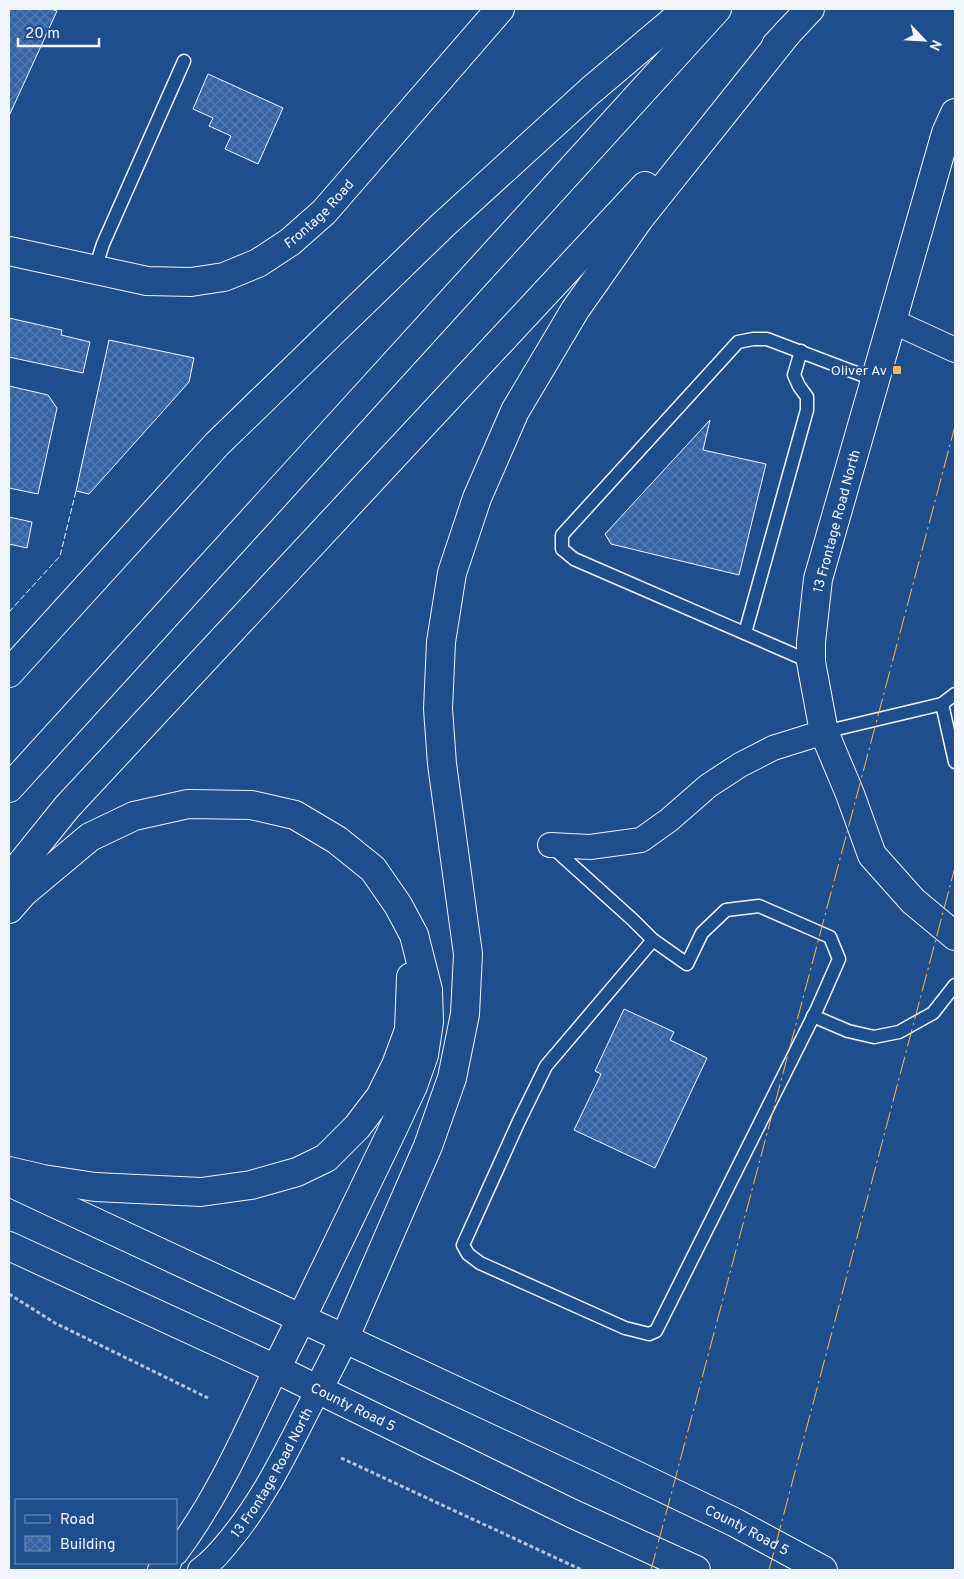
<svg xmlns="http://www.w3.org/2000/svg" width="964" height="1579" font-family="Overpass,sans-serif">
	<defs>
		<pattern id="building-cross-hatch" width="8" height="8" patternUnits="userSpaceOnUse" patternTransform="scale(1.25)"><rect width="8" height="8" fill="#3563a3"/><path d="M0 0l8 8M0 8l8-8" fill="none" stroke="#537ab1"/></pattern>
	</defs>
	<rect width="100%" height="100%" fill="#1f4e8c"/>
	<g fill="url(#building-cross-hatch)" stroke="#f2f6ff">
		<path d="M 9,9 L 51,9 L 57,11 L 9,116 Z"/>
		<path d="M 208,74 L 283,108 L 258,164 L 225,149 L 231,136 L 209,126 L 213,118 L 193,109 Z"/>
		<path d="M 9,318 L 62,330 L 61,335 L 90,342 L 83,373 L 9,357 Z"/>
		<path d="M 109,340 L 194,358 L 189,382 L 89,494 L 76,491 Z"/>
		<path d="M 9,386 L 48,395 L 57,408 L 38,494 L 9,488 Z"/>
		<path d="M 710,420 L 703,450 L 766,464 L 739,575 L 611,544 L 605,534 Z"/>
		<path d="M 9,517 L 32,522 L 27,548 L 9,544 Z"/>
		<path d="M 624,1009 L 674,1032 L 670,1040 L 707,1058 L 655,1168 L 574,1130 L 601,1074 L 595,1071 Z"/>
	</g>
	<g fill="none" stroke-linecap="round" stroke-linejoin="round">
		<g stroke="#f2f6ff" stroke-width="15">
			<g id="lane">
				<path d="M 95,269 L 103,244 L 184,61"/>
				<path d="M 745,633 L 807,410 L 807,397 L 799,386 L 794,375 L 801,351"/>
				<path d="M 811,662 L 574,559 L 562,549 L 562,535 L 738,342 L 753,339 L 767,339 L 875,380"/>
				<path d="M 942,704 L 955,694"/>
				<path d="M 824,732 L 942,704 L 955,762"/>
				<path d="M 551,846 L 633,920 L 653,940 L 687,964 L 702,933 L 726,910 L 759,906 L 830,937 L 839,959 L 817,1009 L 656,1331 L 649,1334 L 625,1328 L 480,1263 L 468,1254 L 463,1245 L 519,1121 L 546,1066 L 653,940"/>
				<path d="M 813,1016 L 848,1031 L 874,1037 L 899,1032 L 933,1013 L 955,985"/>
			</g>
		</g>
		<g stroke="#f2f6ff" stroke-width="26">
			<g id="street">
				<path d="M 892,321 L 955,350"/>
				<path d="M 550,845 L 590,847 L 641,840 L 669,820 L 708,786 L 740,765 L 773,748 L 824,732"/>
				<path d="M 176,1553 C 218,1497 246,1432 276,1369"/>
				<path d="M 160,1570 L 169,1563"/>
				<path id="s1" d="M 200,1570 C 212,1562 220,1552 229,1541 C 267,1496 291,1441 318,1390"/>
			</g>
		</g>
		<g stroke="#f2f6ff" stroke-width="30">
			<g id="secondary">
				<path d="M 955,113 L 946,133 L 818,579 L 811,642 L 811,662 L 824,732 L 850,794 L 872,855 L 913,901 L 955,936"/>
				<path id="s2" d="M 9,251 L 147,281 L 191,282 L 224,277 L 258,263 L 290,242 L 324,212 L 500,9"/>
				<path id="s3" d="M 9,1182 L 600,1458 L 734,1522 L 823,1570"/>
				<path id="s4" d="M 9,1246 L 276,1369 L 571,1513 L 696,1570"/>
				<path d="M 276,1369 L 302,1317"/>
				<path d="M 318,1390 L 345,1337"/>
			</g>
		</g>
		<g stroke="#f2f6ff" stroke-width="30">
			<g id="highway">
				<path d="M 776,45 L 810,9"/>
				<path d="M 9,673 L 217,444 L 443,225 L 590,91 L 687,9"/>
				<path d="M 9,788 L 717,9"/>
				<path d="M 9,879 L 67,807 L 645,186"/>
				<path d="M 9,909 L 23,893 L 90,837 L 134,816 L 188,804 L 251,805 L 295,815 L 337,840 L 373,869 L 398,905 L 414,935 L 428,990 L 429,1022 L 424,1055 L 413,1086 L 391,1133 L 302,1317"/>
				<path d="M 9,1171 L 43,1179 L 95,1187 L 201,1192 L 251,1185 L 297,1172 L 326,1158 L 357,1127 L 380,1097 L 396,1065 L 409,1030 L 411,977"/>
				<path d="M 345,1337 L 428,1146 L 452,1078 L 465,1014 L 468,954 L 442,764 L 438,709 L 441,642 L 452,573 L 477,498 L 515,411 L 575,310 L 639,219 L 789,31"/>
			</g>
		</g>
		<g stroke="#b3c4dc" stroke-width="3" stroke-dasharray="4 2.5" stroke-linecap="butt">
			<path d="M 9,1294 L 55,1323 L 208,1398"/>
			<path d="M 341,1458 L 582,1570"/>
		</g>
		<use href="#lane" stroke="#1f4e8c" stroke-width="12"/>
		<use href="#street" stroke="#1f4e8c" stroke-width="24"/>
		<use href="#secondary" stroke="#1f4e8c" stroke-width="28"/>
		<use href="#highway" stroke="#1f4e8c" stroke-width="28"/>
		<path stroke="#f2f6ff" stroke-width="1" stroke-dasharray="6 2.5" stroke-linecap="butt" d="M 9,612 L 60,556 L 76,491"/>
		<g stroke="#ffb74d" stroke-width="1" stroke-dasharray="18 4 2.5 4" stroke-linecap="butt">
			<path d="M 651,1570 L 955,426"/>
			<path d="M 769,1570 L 955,867"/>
		</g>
	</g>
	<rect fill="#ffb74d" stroke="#1f4e8c" stroke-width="2" x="892" y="365" width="10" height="10" rx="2.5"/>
	<g text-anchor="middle" stroke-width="4" stroke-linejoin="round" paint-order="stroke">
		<g font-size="14" fill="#f2f6ff" stroke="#1f4e8c">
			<text dy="5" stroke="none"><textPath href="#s2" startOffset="334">Frontage Road</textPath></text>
			<text transform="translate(836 521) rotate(-75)" y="5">13 Frontage Road North</text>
			<text dy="5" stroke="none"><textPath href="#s4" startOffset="380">County Road 5</textPath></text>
			<text dy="5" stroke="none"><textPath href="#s1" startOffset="122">13 Frontage Road North</textPath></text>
			<text dy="5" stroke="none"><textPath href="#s3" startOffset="816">County Road 5</textPath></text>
		</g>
		<g font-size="14" fill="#f2f6ff" stroke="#1f4e8c" text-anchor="end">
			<text x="887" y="375">Oliver Av</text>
		</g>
	</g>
	<rect width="964" height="1579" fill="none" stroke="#f2f6ff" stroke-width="20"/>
	<rect x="15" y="1499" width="162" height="65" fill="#1f4e8c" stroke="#7391ba"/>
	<rect x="25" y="1515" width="25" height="8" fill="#1f4e8c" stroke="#7391ba"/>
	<text x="60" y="1524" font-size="15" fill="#f2f6ff">Road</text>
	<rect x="25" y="1536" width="25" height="15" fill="url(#building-cross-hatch)" stroke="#7391ba"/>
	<text x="60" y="1549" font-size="15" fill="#f2f6ff">Building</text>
	<g transform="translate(924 40) rotate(115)" stroke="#1f4e8c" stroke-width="4" paint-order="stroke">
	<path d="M0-4L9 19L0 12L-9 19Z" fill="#f2f6ff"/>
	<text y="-8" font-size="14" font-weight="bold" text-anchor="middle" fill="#f2f6ff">N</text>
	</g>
	<path d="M18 38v8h81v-8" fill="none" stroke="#f2f6ff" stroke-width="2.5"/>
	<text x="25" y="38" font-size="15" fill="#f2f6ff" stroke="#1f4e8c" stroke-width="4" paint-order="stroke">20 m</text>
</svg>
